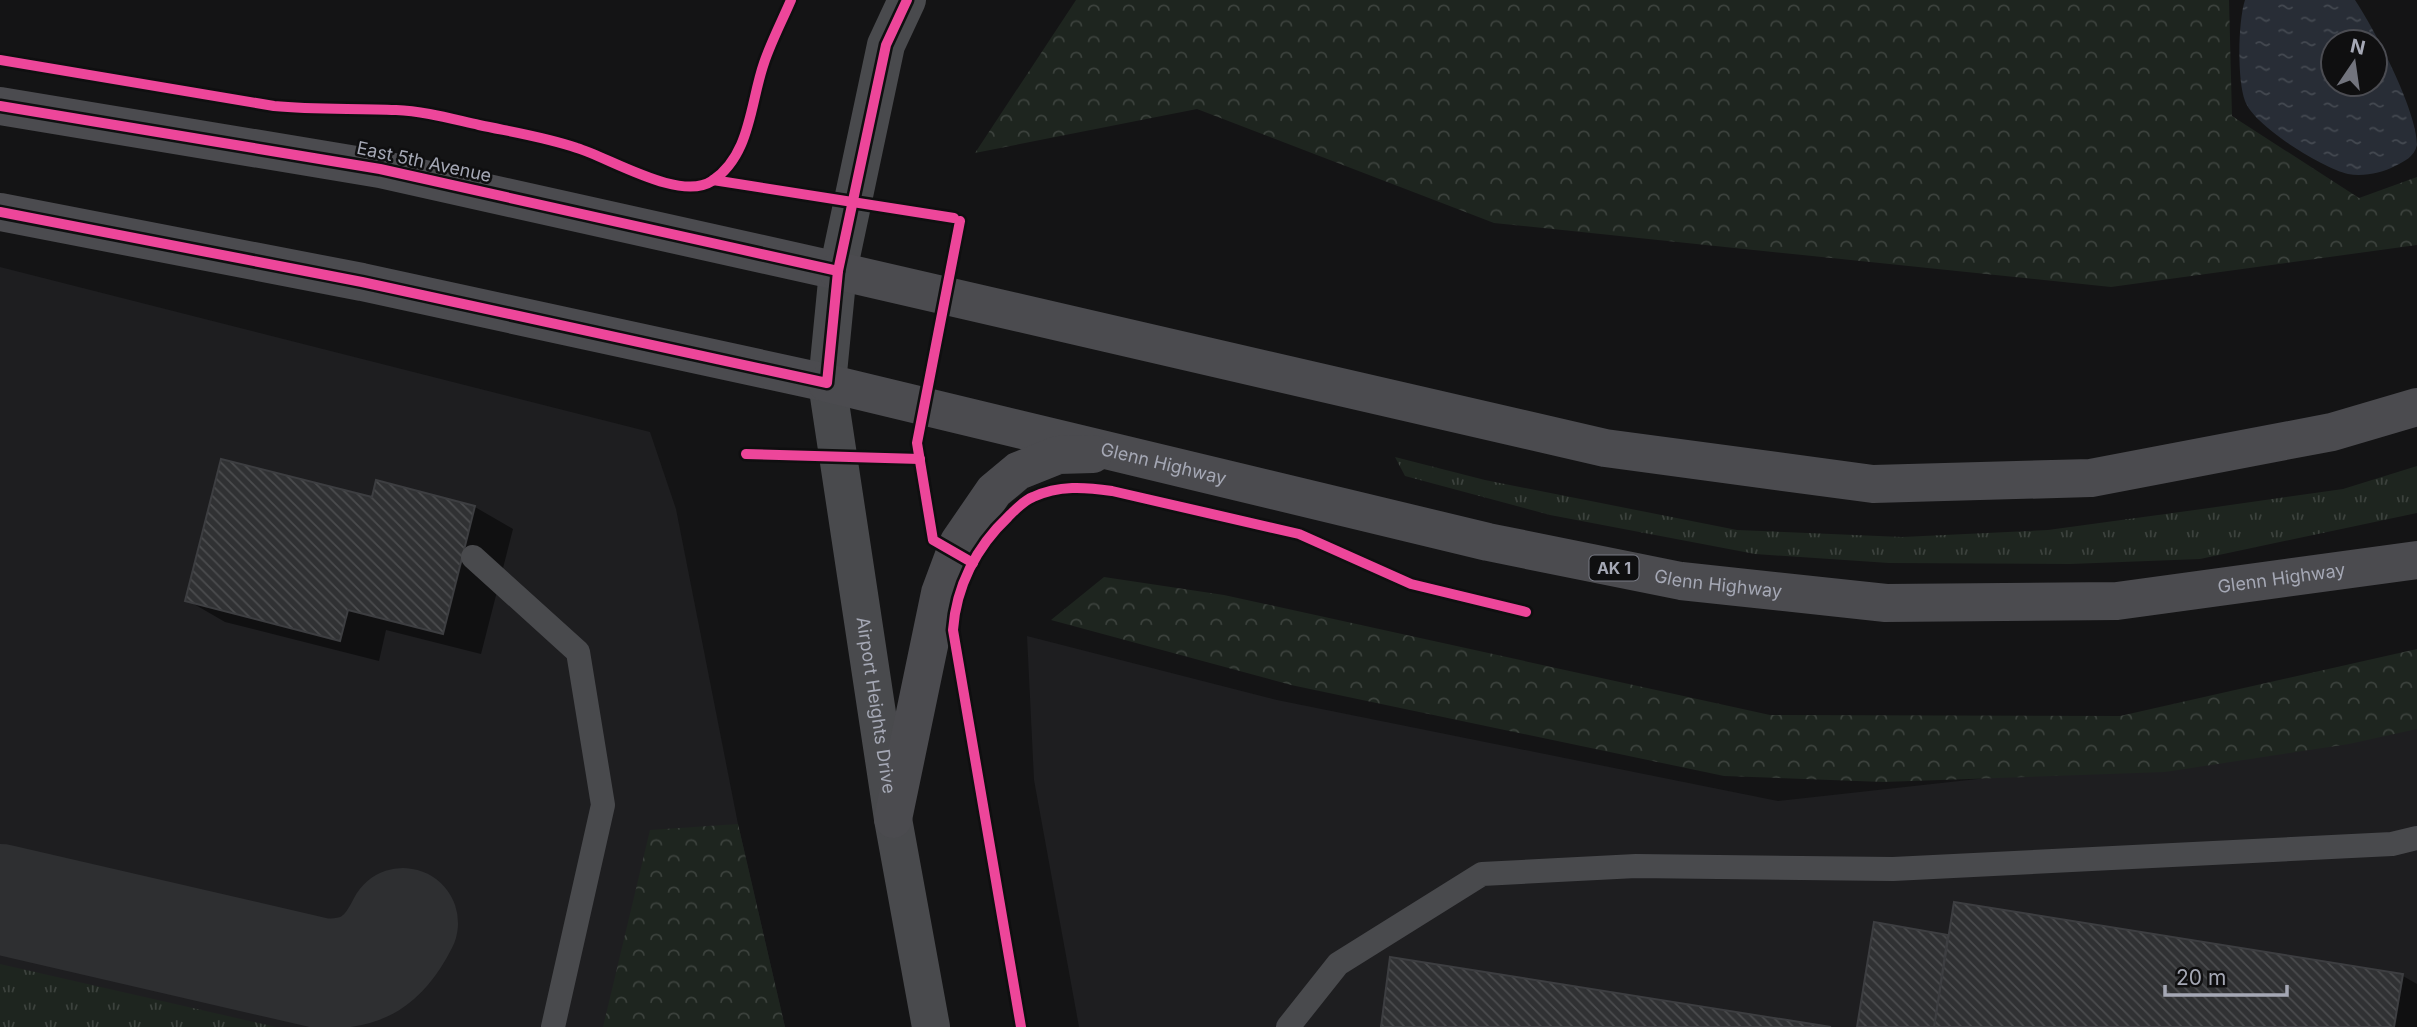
<svg xmlns="http://www.w3.org/2000/svg" width="2417" height="1027" font-family="Inter,sans-serif">
	<defs>
		<pattern id="grass-tufts" width="24" height="20" patternUnits="userSpaceOnUse" patternTransform="scale(1.75)"><rect width="24" height="20" fill="#1e251f"/><path d="M3 7l-1-3M5 7V3M7 7l1-3M15 17l-1-3M17 17v-4M19 17l1-3" fill="none" stroke="#3c423d"/></pattern>
		<pattern id="forest-crowns" width="20" height="18" patternUnits="userSpaceOnUse" patternTransform="scale(1.75)"><rect width="20" height="18" fill="#1e251f"/><path d="M2 6a3 3 0 1 1 6 0M12 15a3 3 0 1 1 6 0" fill="none" stroke="#3c423d"/></pattern>
		<pattern id="water-ripples" width="26" height="14" patternUnits="userSpaceOnUse" patternTransform="scale(1.75)"><rect width="26" height="14" fill="#282d36"/><path d="M2 4q2-2 4 0t4 0M15 11q2-2 4 0t4 0" fill="none" stroke="#444951"/></pattern>
		<pattern id="building-back-hatch" width="6" height="6" patternUnits="userSpaceOnUse" patternTransform="scale(1.75)"><rect width="6" height="6" fill="#303133"/><path d="M-1 5l2 2M0 0l6 6M5-1l2 2" fill="none" stroke="#4b4c4e"/></pattern>
	</defs>
	<rect width="100%" height="100%" fill="#141415"/>
	<g fill="#1e1e20">
		<path d="M 0,267 L 650,432 L 676,509 L 738,824 L 785,1027 L 0,1027 Z"/>
		<path d="M 1027,636 L 1277,700 L 1778,801 L 2167,758 L 2417,704 L 2417,1027 L 1079,1027 L 1034,780 Z"/>
	</g>
	<g fill="url(#grass-tufts)">
		<path d="M 1395,457 L 1485,480 L 1737,530 L 1902,537 L 2048,530 L 2202,509 L 2343,489 L 2417,466 L 2417,513 L 2200,559 L 2070,564 L 1889,563 L 1755,554 L 1550,515 L 1405,476 Z"/>
		<path d="M 0,964 L 276,1027 L 0,1027 Z"/>
	</g>
	<g fill="url(#forest-crowns)">
		<path d="M 1076,0 L 2229,0 L 2232,116 L 2359,198 L 2417,177 L 2417,245 L 2111,287 L 1494,223 L 1197,109 L 975,153 Z"/>
		<path d="M 1104,577 L 1224,595 L 1770,715 L 2120,716 L 2417,649 L 2417,729 L 2349,744 L 2165,772 L 1883,782 L 1724,776 L 1291,685 L 1051,620 Z"/>
		<path d="M 738,824 L 785,1027 L 603,1027 L 650,830 Z"/>
	</g>
	<path fill="url(#water-ripples)" fill-rule="evenodd" d="M 2245,0 L 2355,0 C 2375,30 2417,111 2417,145 C 2414,157 2405,161 2395,166 C 2382,173 2363,177 2348,174 C 2322,168 2254,126 2245,101 C 2237,80 2238,21 2245,0 ZM 2333,42 L 2375,42 L 2375,84 L 2333,84 Z"/>
	<g fill="#0007">
		<path d="M 377,483 L 475,507 L 513,529 L 481,654 L 386,630 L 379,661 L 225,622 L 187,600 L 373,499 Z"/>
		<path d="M 1955,904 L 2403,976 L 2417,984 L 2417,1027 L 1858,1027 L 1875,924 L 1950,937 Z"/>
	</g>
	<g fill="none" stroke-linecap="round" stroke-linejoin="round">
		<path stroke="#2e2f31" stroke-width="110" d="M 0,899 L 320,973 C 362,976 384,961 403,923"/>
	</g>
	<g fill="url(#building-back-hatch)" stroke="#3d3e41" stroke-width="2">
		<path d="M 221,459 L 372,497 L 376,480 L 475,506 L 443,634 L 348,610 L 340,641 L 185,601 Z"/>
		<path d="M 1954,902 L 2403,974 L 2394,1027 L 1934,1027 Z"/>
		<path d="M 1874,922 L 1948,935 L 1934,1027 L 1857,1027 Z"/>
		<path d="M 1390,957 L 1831,1027 L 1381,1027 Z"/>
	</g>
	<g fill="none" stroke-linecap="round" stroke-linejoin="round">
		<g stroke="#494a4d" stroke-width="24">
			<path d="M 473,557 L 578,652 L 603,805 L 553,1027"/>
			<path d="M 1288,1027 L 1338,964 L 1482,874 L 1636,866 L 1893,869 L 2392,844 L 2417,838"/>
		</g>
		<path stroke="#494a4d" stroke-width="38" id="s1" d="M 907,0 L 886,45 L 838,271 L 827,383 L 893,819 L 931,1027"/>
		<g stroke="#4b4b4f" stroke-width="38">
			<path d="M 0,106 L 380,169 L 838,271"/>
			<path d="M 0,212 L 362,282 L 827,383"/>
		</g>
		<g stroke="#4b4b4f" stroke-width="38">
			<path d="M 838,271 L 1605,448 L 1873,484 L 2091,478 L 2332,432 L 2417,407"/>
			<path id="s2" d="M 827,383 L 1488,542 L 1681,581 L 1886,603 L 2117,601 L 2417,560"/>
			<path d="M 893,819 L 940,593 L 959,542 L 994,491 L 1018,471 L 1058,455 L 1093,454"/>
		</g>
		<g stroke="#0f0f10" stroke-width="15">
			<g id="cycleway">
				<path d="M 0,60 L 274,106 C 315,110 355,108 396,110 C 424,111 452,119 479,125 C 512,132 545,137 577,148 C 610,158 680,202 712,181 C 751,155 750,103 764,63 C 771,42 782,21 791,0"/>
				<path d="M 0,106 L 380,169 L 838,271"/>
				<path d="M 713,180 L 954,218"/>
				<path d="M 0,212 L 362,282 L 827,383 L 838,271 L 886,45 L 907,0"/>
				<path d="M 960,221 L 917,443 L 933,540 L 973,563"/>
				<path d="M 746,454 L 920,459"/>
				<path d="M 1021,1027 L 953,630 C 956,587 976,547 1008,517 C 1015,510 1023,501 1033,497 C 1059,485 1085,487 1112,491 L 1299,534 L 1411,584 L 1526,612"/>
			</g>
		</g>
		<use href="#cycleway" stroke="#ed469a" stroke-width="10"/>
	</g>
	<g text-anchor="middle" stroke-width="5" stroke-linejoin="round" paint-order="stroke">
		<rect fill="#0f0f10" stroke="#787a84" stroke-width="2" x="1589.5" y="555.5" width="49" height="25" rx="5"/>
		<g font-size="16" font-weight="bold" fill="#a5a8b5">
			<text x="1614" y="574">AK 1</text>
		</g>
		<g font-size="18" fill="#a5a8b5" stroke="#0f0f10">
			<text transform="translate(424 162) rotate(12)" y="6">East 5th Avenue</text>
			<text dy="6" stroke="none"><textPath href="#s2" startOffset="346">Glenn Highway</textPath></text>
			<text dy="6" stroke="none"><textPath href="#s2" startOffset="1480">Glenn Highway</textPath></text>
			<text dy="6" stroke="none"><textPath href="#s2" startOffset="914">Glenn Highway</textPath></text>
			<text dy="6" stroke="none"><textPath href="#s1" startOffset="719">Airport Heights Drive</textPath></text>
		</g>
	</g>
	<g transform="translate(2354 63) rotate(13)"><circle r="33" fill="#0f0f10" stroke="#4b4c52" stroke-width="2"/>
	<path d="M0-5L12 26L0 18L-12 26Z" fill="#72747d"/>
	<text y="-10" font-size="19" font-weight="bold" text-anchor="middle" fill="#a5a8b5">N</text>
	</g>
	<path d="M2165 985v10h122v-10" fill="none" stroke="#a5a8b5" stroke-width="3.5"/>
	<text x="2176" y="985" font-size="21" fill="#a5a8b5" stroke="#0f0f10" stroke-width="5" paint-order="stroke">20 m</text>
</svg>
